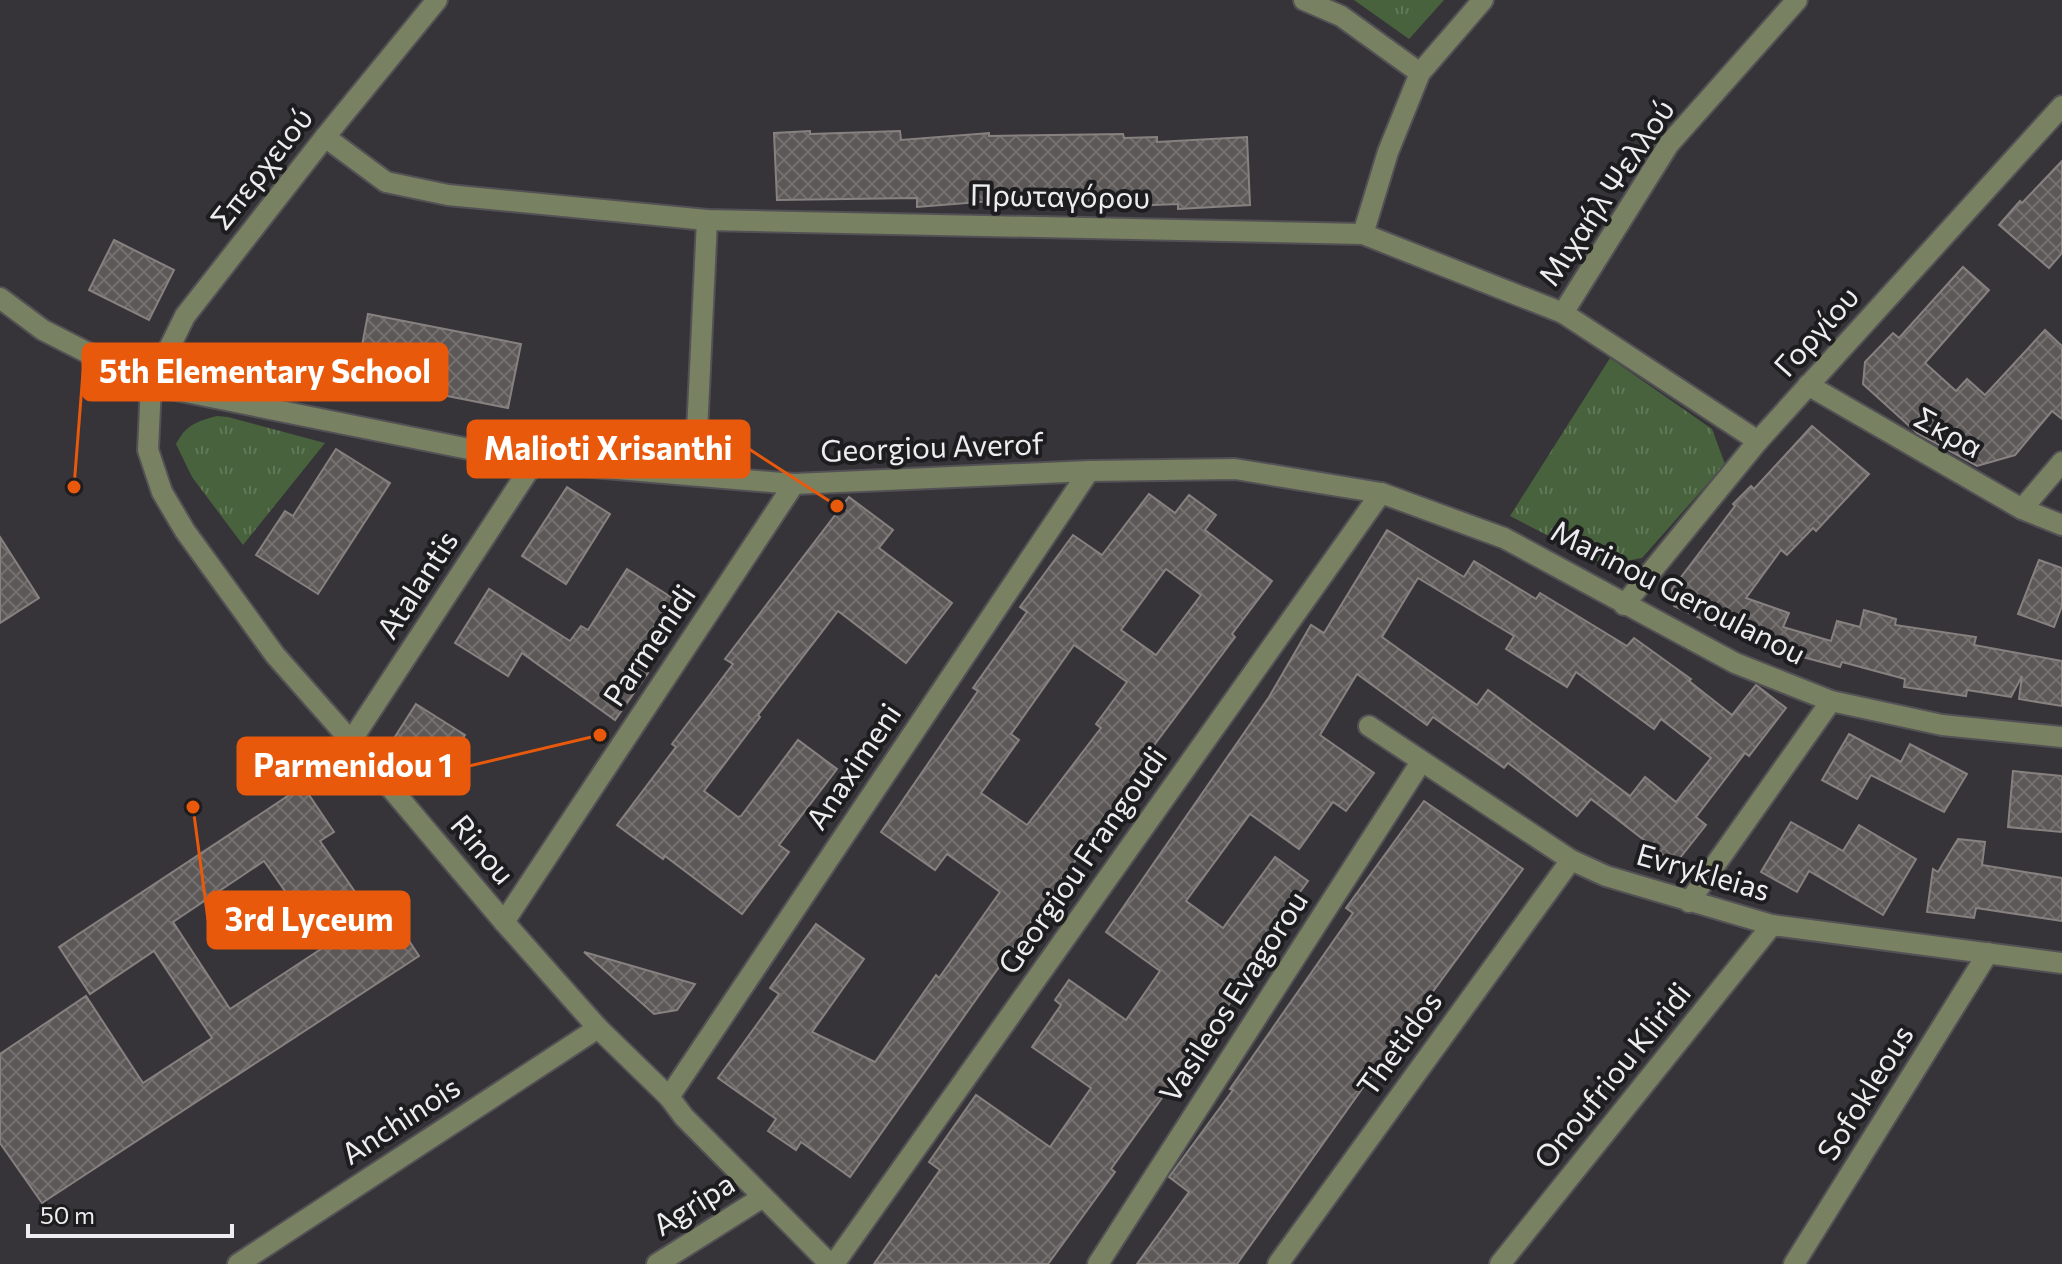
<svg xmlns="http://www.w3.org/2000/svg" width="2062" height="1264" font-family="Commissioner,sans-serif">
	<defs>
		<pattern id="park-tufts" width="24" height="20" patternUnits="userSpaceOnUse" patternTransform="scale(2)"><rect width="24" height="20" fill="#47623c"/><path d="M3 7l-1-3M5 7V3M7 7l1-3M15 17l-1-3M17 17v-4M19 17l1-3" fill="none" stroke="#627958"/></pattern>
		<pattern id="building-cross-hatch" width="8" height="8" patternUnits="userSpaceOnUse" patternTransform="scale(2)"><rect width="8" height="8" fill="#5d5858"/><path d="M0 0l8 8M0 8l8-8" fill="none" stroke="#757070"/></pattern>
	</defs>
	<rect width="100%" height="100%" fill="#363438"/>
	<g fill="url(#park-tufts)">
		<path d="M 1354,0 L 1444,0 L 1409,39 Z"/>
		<path d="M 1610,358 L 1712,429 L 1725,464 L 1642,558 L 1605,565 L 1510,516 Z"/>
		<path d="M 217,416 L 228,417 L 325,443 L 243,545 L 192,477 L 176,444 C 187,424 196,422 217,416 Z"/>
	</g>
	<g fill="url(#building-cross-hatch)" stroke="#878180" stroke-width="2" fill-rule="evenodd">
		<path d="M 810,131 L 810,134 L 900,131 L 901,140 L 989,133 L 989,136 L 1123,134 L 1124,138 L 1157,137 L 1157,142 L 1247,137 L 1250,205 L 1178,209 L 1178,204 L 1130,206 L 1130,201 L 1005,203 L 1005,200 L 917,207 L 917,198 L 777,200 L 774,133 Z"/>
		<path d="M 2062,161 L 2062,253 L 2049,268 L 1999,225 L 2020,201 L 2022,203 Z"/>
		<path d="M 114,240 L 174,270 L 149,320 L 89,290 Z"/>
		<path d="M 1963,267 L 1989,290 L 1925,363 L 1956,391 L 1967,379 L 1985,395 L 2045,330 L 2062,346 L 2062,419 L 2052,411 L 2015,455 L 1977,466 L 1917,433 L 1863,384 L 1865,362 L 1893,333 L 1899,338 Z"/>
		<path d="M 368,314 L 521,344 L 508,408 L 356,378 Z"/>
		<path d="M 1812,426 L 1869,474 L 1816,531 L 1813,528 L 1787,555 L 1781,550 L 1746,598 L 1789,613 L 1783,627 L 1831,641 L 1837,621 L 1860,627 L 1864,610 L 1896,619 L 1895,625 L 1976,637 L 1974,645 L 2062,661 L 2062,706 L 2019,699 L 2022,676 L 2011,697 L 1967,690 L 1966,696 L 1904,687 L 1905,679 L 1842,662 L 1840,667 L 1784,652 L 1726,630 L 1674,606 L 1672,589 L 1735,506 L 1733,504 L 1751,486 L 1754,489 Z"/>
		<path d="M 336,449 L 390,483 L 318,594 L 256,555 L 285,511 L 293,516 Z"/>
		<path d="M 567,487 L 610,514 L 566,584 L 522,556 Z"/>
		<path d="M 1149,494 L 1175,513 L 1189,495 L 1216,515 L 1205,530 L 1272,581 L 1232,634 L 1235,637 L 1131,776 L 1136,780 L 1055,888 L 850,1177 L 801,1142 L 796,1150 L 768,1131 L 776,1119 L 718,1078 L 779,994 L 770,988 L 816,924 L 864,959 L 812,1032 L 875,1062 L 936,975 L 939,978 L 1000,892 L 947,854 L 935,870 L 881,832 L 978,691 L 973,688 L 1027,612 L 1020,607 L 1073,535 L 1102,555 ZM 1166,569 L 1201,595 L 1156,655 L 1121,630 ZM 1074,645 L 1127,682 L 1096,724 L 1101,728 L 1027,825 L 981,793 L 1019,740 L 1011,734 Z"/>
		<path d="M 849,497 L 893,530 L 879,548 L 952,603 L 906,663 L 838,611 L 758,715 L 760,717 L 704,791 L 738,817 L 741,816 L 798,740 L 837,769 L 779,845 L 789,852 L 742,914 L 665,856 L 663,859 L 617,825 L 676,747 L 672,744 L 733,664 L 725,659 Z"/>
		<path d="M 1387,530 L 1464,577 L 1474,561 L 1536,599 L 1540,593 L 1627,646 L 1634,638 L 1691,679 L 1689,681 L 1732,715 L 1756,685 L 1786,708 L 1749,756 L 1745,753 L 1696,817 L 1706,825 L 1675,864 L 1591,799 L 1577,816 L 1508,763 L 1504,768 L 1433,717 L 1427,725 L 1357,674 L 1320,735 L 1374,773 L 1346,811 L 1333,802 L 1299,849 L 1250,814 L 1186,901 L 1223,928 L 1275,857 L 1308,881 L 1241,973 L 1248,978 L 1111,1169 L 1115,1172 L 1048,1264 L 874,1264 L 940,1170 L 929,1162 L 976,1095 L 1050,1147 L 1091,1088 L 1032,1047 L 1061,1005 L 1055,1000 L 1069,980 L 1126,1020 L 1160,971 L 1106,932 L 1269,697 L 1311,625 L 1324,633 ZM 1418,578 L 1514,636 L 1506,649 L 1567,687 L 1576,672 L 1654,729 L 1661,719 L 1711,758 L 1676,802 L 1645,777 L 1630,796 L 1488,690 L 1477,705 L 1382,637 Z"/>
		<path d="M 0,537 L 39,598 L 0,623 Z"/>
		<path d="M 2039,560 L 2062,568 L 2062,606 L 2054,627 L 2018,614 Z"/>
		<path d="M 627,569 L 685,606 L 644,670 L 648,673 L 615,720 L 522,653 L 508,676 L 455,643 L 489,589 L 570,641 L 581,626 L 588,630 Z"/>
		<path d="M 416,704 L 465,735 L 440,774 L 391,743 Z"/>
		<path d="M 1849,734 L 1901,762 L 1910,744 L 1967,774 L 1944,812 L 1871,775 L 1857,799 L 1822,780 Z"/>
		<path d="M 2013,771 L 2062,776 L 2062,832 L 2008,827 Z"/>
		<path d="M 303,786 L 334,832 L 320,841 L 380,928 L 394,918 L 419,956 L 42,1203 L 0,1143 L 0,1054 L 86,996 L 143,1083 L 212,1038 L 154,951 L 90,994 L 59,947 ZM 264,861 L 324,947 L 230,1009 L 173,922 Z"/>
		<path d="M 1424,801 L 1523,869 L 1398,1039 L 1403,1042 L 1382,1072 L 1377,1068 L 1237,1264 L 1137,1264 L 1189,1192 L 1169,1177 L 1233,1090 L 1230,1089 L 1353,913 L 1346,908 Z"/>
		<path d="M 1791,822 L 1843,851 L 1859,825 L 1916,859 L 1883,915 L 1809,871 L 1797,892 L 1761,872 Z"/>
		<path d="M 1958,839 L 1985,842 L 1982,865 L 2062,878 L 2062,921 L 1976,908 L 1974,918 L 1927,912 L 1933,869 L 1938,872 Z"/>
		<path d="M 584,952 L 695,984 L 677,1010 L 654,1014 Z"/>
	</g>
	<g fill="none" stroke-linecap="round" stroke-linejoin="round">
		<g stroke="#535155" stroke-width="24">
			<g id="minor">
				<path d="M 437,0 L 325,137 L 185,316 L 151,385 L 148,450 L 162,492 L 185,531 L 275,655 L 351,741 L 504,922 L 598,1028 L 669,1097 L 684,1117 L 830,1264"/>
				<path d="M 1304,0 L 1341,16 L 1420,73"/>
				<path d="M 325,137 L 386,182 L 448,195 L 707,220 L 1363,234 L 1563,313 L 1758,441"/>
				<path d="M 1363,234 L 1388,152 L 1420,73 L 1483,0"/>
				<path d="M 0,298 L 43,330 L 151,385 L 534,462 L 794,484 L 1089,471 L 1235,469 L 1381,493 L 1504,538 L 1735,663 L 1831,701 L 1942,725 L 2062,737"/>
				<path d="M 1563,313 L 1669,144 L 1797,0"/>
				<path d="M 1808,385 L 2022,509 L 2062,525"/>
				<path d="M 695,475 L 707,220"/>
				<path d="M 2022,509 L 2062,462"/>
				<path d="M 1624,605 L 1758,441 L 2062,106"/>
				<path d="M 1369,726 L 1571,860 L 1606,876 L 1772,925 L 2062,963"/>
				<path d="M 351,741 L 534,462"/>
				<path d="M 1689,902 L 1831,701"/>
				<path d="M 504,922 L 794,484"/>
				<path d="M 669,1097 L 1089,471"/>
				<path d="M 238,1264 L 598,1028"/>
				<path d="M 657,1264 L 763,1197"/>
				<path d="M 834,1264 L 1381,493"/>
				<path d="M 1098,1264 L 1421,762"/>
				<path d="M 1278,1264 L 1571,860"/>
				<path d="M 1500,1264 L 1772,925"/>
				<path d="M 1794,1264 L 1988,953"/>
			</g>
		</g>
		<use href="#minor" stroke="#788161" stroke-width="20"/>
	</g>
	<g text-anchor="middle" stroke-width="8" stroke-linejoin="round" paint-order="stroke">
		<g font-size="30" fill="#edecee" stroke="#1d1c1e">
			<text transform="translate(262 169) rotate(-52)" y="10">Σπερχειού</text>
			<text transform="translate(1607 193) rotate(-56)" y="10">Μιχαήλ Ψελλού</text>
			<text transform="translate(1060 197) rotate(1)" y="10">Πρωταγόρου</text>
			<text transform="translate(1817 332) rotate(-48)" y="10">Γοργίου</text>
			<text transform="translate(1948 433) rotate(29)" y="10">Σκρα</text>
			<text transform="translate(932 448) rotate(-2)" y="10">Georgiou Averof</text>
			<text transform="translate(418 585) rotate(-57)" y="10">Atalantis</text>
			<text transform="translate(1678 593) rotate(27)" y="10">Marinou Geroulanou</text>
			<text transform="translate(650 646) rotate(-56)" y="10">Parmenidi</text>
			<text transform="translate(854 767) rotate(-56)" y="10">Anaximeni</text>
			<text transform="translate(482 850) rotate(50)" y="10">Rinou</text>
			<text transform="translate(1083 861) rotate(-55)" y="10">Georgiou Frangoudi</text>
			<text transform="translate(1703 873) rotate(16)" y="10">Evrykleias</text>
			<text transform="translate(1234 997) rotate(-57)" y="10">Vasileos Evagorou</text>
			<text transform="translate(1400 1044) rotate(-54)" y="10">Thetidos</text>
			<text transform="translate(1613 1076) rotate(-51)" y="10">Onoufriou Kliridi</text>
			<text transform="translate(1866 1093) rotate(-58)" y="10">Sofokleous</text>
			<text transform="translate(401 1121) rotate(-33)" y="10">Anchinois</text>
			<text transform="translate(694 1205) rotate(-32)" y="10">Agripa</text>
		</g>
	</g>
	<path fill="none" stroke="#e8590c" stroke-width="3" d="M74 487L83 372M837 506L749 449M600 735L469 766M193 807L208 920"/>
	<g fill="#e8590c" stroke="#1d1c1e" stroke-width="3">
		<circle cx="74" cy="487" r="8"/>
		<circle cx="837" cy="506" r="8"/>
		<circle cx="600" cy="735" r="8"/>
		<circle cx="193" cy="807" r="8"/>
	</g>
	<g fill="#e8590c" stroke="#e8590c" stroke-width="3">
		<rect x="83" y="344" width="364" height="56" rx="8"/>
		<rect x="468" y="421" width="281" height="56" rx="8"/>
		<rect x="238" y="738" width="231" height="56" rx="8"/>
		<rect x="208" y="892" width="201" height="56" rx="8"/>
	</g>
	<g font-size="32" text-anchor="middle" font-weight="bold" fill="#fff">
		<text x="265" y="383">5th Elementary School</text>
		<text x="608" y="460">Malioti Xrisanthi</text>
		<text x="353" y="777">Parmenidou 1</text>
		<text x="309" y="931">3rd Lyceum</text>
	</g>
	<path d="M28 1224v12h204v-12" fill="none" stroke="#edecee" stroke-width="4"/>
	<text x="40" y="1224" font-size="24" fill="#edecee" stroke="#1d1c1e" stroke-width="6" paint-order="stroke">50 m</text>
</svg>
